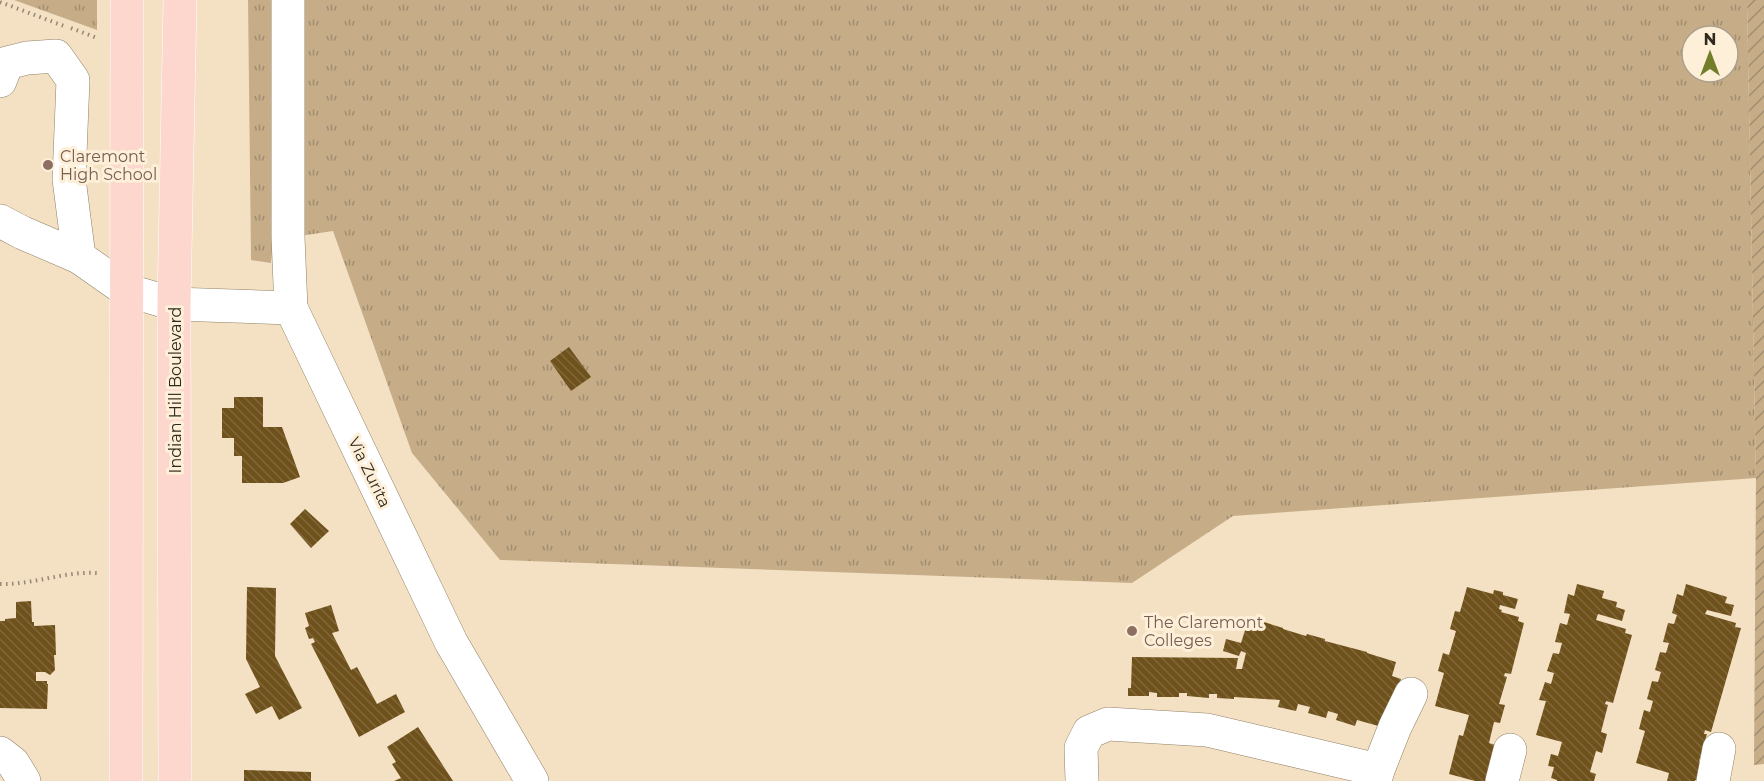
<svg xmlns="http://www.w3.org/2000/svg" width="1764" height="781" font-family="Montserrat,sans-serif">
	<defs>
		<pattern id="grass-tufts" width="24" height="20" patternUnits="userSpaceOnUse" patternTransform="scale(1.5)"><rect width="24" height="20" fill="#c6ad88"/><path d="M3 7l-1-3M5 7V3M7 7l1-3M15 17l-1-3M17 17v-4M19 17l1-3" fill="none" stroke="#a18d6f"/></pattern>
		<pattern id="garden-furrows" width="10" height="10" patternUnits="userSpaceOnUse" patternTransform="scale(1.5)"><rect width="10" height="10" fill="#c6ad88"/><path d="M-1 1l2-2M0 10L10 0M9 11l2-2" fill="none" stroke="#a18d6f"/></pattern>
		<pattern id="building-back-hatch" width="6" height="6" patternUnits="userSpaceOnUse" patternTransform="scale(1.5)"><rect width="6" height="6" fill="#6f511c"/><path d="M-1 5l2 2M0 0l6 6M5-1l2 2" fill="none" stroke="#7f673c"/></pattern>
	</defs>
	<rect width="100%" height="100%" fill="#f4e1c4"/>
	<g fill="url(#grass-tufts)" fill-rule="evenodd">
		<path d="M 14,0 L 97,0 L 97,30 Z"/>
		<path d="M 248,0 L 1747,0 L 1756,478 L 1233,516 L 1132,583 L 500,560 L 412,453 L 333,231 L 273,240 L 271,263 L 251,260 ZM 1692,36 L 1728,36 L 1728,72 L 1692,72 Z"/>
	</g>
	<path fill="url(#garden-furrows)" d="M 1747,0 L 1764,0 L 1764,764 L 1754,765 L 1756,478 Z"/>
	<g fill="url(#building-back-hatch)">
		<path d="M 569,347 L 591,377 L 571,391 L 550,361 Z"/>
		<path d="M 234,397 L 263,397 L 263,427 L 282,427 L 300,477 L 283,483 L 242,483 L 242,456 L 234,456 L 234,438 L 222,438 L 222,408 L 234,408 Z"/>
		<path d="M 305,509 L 329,531 L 311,548 L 290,524 Z"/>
		<path d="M 1577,584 L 1604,591 L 1602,598 L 1617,602 L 1616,607 L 1625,610 L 1622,621 L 1598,614 L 1596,620 L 1626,629 L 1625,633 L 1632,635 L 1613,703 L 1606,701 L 1605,704 L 1608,705 L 1601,732 L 1607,734 L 1602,753 L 1596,751 L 1590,772 L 1596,774 L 1594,781 L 1557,781 L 1557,780 L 1551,778 L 1554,767 L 1548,766 L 1551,754 L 1558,756 L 1562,742 L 1536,735 L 1546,701 L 1539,700 L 1545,682 L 1551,684 L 1554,673 L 1547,671 L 1553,653 L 1559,654 L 1562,643 L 1555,642 L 1560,623 L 1567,625 L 1570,614 L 1564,613 L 1568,594 L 1574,596 Z"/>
		<path d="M 1686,584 L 1727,597 L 1725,603 L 1734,605 L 1731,616 L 1707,610 L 1705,614 L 1736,623 L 1735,627 L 1741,628 L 1711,732 L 1705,730 L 1704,734 L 1707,734 L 1699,761 L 1706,763 L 1700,781 L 1695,780 L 1695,781 L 1667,781 L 1669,773 L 1636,763 L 1645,731 L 1639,729 L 1644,710 L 1650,712 L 1653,701 L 1647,699 L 1652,681 L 1658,682 L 1661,672 L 1655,670 L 1660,652 L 1666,653 L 1669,643 L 1663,642 L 1668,623 L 1674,624 L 1677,615 L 1672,613 L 1677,594 L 1683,596 Z"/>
		<path d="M 247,587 L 276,588 L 275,656 L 302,708 L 279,720 L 272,706 L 256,714 L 245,694 L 260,687 L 246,659 Z"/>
		<path d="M 1467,587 L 1493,594 L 1494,590 L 1503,592 L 1503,595 L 1518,599 L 1515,609 L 1500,605 L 1499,609 L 1502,610 L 1501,612 L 1519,617 L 1518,621 L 1524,623 L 1511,674 L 1505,673 L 1504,676 L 1507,677 L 1499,704 L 1505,705 L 1500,723 L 1494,722 L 1489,743 L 1495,745 L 1485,781 L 1475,781 L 1449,774 L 1459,735 L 1463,736 L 1469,715 L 1435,706 L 1444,673 L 1438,671 L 1443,653 L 1449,655 L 1456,631 L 1450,629 L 1455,611 L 1460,612 Z"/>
		<path d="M 31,601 L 32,622 L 34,622 L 34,626 L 55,625 L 56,655 L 54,655 L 55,670 L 50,675 L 45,672 L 36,672 L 36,681 L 47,681 L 47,684 L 48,684 L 47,709 L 0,708 L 0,621 L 5,621 L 5,619 L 16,618 L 16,602 Z"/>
		<path d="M 331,605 L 339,631 L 332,633 L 351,670 L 357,667 L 377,704 L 396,694 L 405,712 L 359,737 L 311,644 L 315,642 L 313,638 L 309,639 L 305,628 L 309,626 L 305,613 Z"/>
		<path d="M 1254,622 L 1264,624 L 1264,622 L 1283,628 L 1283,629 L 1306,636 L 1307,634 L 1325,639 L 1325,641 L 1367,652 L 1367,653 L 1396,662 L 1392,676 L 1401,679 L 1396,694 L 1382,727 L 1357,720 L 1355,726 L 1336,720 L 1338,714 L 1328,711 L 1326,718 L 1308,713 L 1310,707 L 1298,704 L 1296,711 L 1278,707 L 1280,700 L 1234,697 L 1234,699 L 1217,698 L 1217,694 L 1209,694 L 1209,698 L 1187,696 L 1187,693 L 1179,693 L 1179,697 L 1157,697 L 1157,693 L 1149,692 L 1149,696 L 1128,696 L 1128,688 L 1131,688 L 1132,657 L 1238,658 L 1236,669 L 1242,669 L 1246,653 L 1241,651 L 1239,656 L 1223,651 L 1226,639 L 1241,643 L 1247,624 L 1253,625 Z"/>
		<path d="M 418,727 L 453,781 L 394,781 L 401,778 L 392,764 L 396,762 L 387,747 Z"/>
		<path d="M 244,770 L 311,772 L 311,781 L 244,781 Z"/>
	</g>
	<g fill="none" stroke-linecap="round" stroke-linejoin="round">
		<g stroke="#918066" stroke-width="34">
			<g id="minor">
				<path d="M 288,0 L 288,237 L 291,308"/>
				<path d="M 0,81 L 7,63 L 27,58 L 56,56 L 73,80 L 69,179 L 79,257"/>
				<path d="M 0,221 L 23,233 L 79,257 L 126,290 L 174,304 L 291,308 L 451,642 L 532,781"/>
				<path d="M 0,753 L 13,763 L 24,781"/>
				<path d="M 1378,770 L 1395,727 L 1411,694"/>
				<path d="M 1082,781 L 1081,748 L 1089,732 L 1108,724 L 1207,730 L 1378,770 L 1375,781"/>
				<path d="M 1502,781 L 1510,750"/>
				<path d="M 1713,781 L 1719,749"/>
			</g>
		</g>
		<g stroke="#fff" stroke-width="34">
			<g id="major">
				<path d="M 126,781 L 127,0"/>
				<path d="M 175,781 L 174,304 L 180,0"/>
			</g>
		</g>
		<g stroke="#948773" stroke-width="4" stroke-dasharray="1.5 4.5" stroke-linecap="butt">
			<path d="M 0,2 L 64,26"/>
			<path d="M 71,28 L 97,38"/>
			<path d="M 0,584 C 33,585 64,571 97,573"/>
		</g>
		<use href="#minor" stroke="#fff" stroke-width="33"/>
		<use href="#major" stroke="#fdd6ce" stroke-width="33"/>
	</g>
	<g fill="#8d6e63" stroke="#feefd8" stroke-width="2">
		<circle cx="48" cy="165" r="6"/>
		<circle cx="1132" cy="631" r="6"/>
	</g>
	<g text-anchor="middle" stroke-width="6" stroke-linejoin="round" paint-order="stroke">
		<g font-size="16" fill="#785e54" stroke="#feefd8" text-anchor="start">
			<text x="60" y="162">Claremont<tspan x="60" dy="18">High School</tspan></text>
			<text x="1144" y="628">The Claremont<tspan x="1144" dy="18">Colleges</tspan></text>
		</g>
		<g font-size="16" fill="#30291e" stroke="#feefd8">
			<text transform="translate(175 390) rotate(-90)" y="6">Indian Hill Boulevard</text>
			<text transform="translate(370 472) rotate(64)" y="6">Via Zurita</text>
		</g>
	</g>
	<g transform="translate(1710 54)"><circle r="28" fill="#feefd8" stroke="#aca08e" stroke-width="1.5"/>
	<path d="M0-4.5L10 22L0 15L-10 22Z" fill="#727e2a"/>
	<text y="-9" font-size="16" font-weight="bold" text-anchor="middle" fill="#30291e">N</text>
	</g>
</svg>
